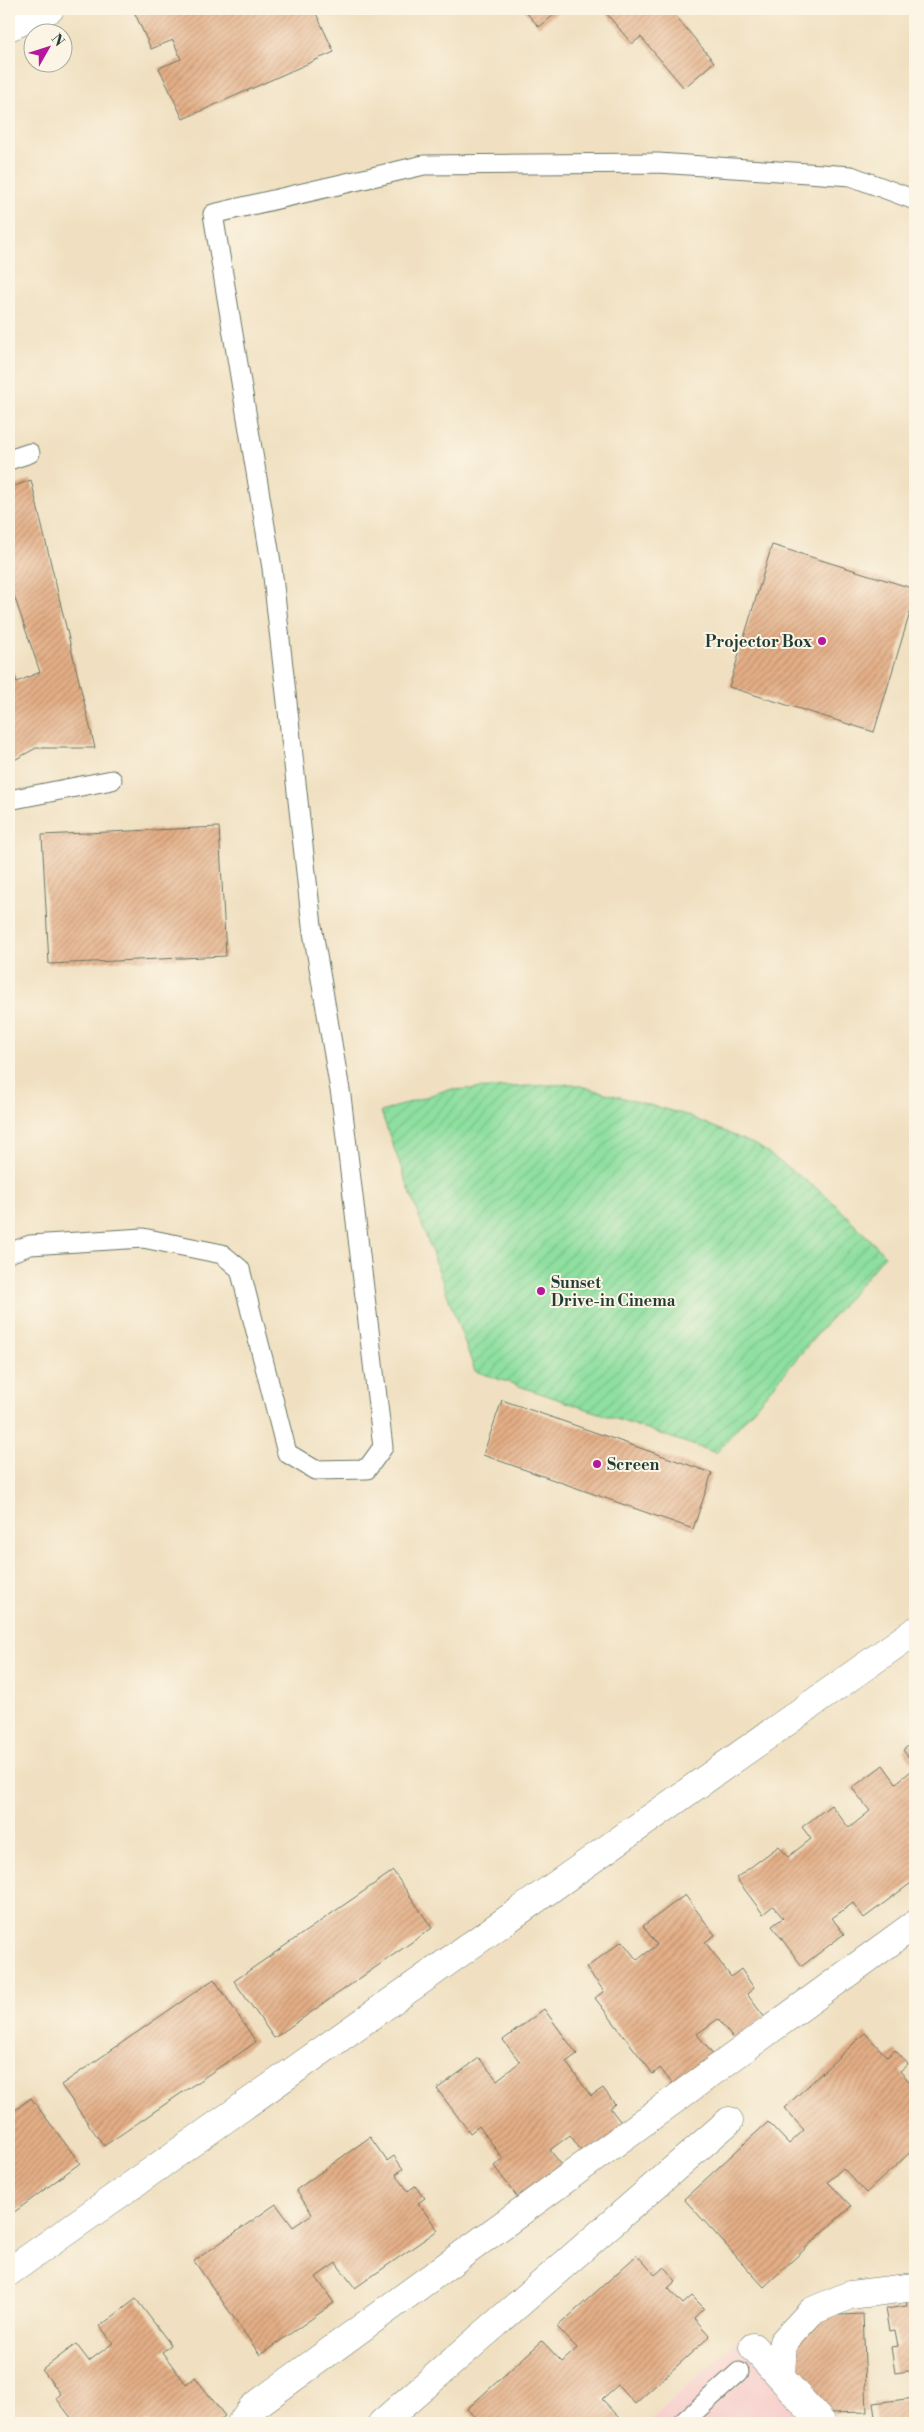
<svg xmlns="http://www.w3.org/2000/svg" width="924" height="2432" font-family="'Libre Bodoni',serif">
	<defs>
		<pattern id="garden-furrows" width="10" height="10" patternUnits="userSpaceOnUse" patternTransform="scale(1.25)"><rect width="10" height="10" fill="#8edfa0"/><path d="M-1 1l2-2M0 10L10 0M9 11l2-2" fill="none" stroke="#7ac08a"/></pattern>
		<pattern id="building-hatch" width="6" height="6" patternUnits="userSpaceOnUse" patternTransform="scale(1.25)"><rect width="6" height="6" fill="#e4ae86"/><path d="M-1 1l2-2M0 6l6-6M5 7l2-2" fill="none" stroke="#b88f6e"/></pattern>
	</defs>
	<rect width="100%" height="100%" fill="#fcf5e5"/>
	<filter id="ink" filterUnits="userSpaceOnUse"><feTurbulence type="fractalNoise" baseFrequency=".02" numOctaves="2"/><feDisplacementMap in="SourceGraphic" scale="10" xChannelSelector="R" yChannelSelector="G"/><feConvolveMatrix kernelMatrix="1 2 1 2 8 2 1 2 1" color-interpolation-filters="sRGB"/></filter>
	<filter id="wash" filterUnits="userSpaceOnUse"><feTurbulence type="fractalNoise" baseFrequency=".0096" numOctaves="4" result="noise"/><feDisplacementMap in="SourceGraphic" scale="20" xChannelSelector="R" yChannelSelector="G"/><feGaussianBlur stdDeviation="1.12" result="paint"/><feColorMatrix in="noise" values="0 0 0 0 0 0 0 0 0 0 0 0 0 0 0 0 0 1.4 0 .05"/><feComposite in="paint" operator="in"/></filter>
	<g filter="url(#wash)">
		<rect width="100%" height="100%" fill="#f0e0c1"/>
		<path fill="#f7d0cd" d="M 744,2335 L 817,2423 L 646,2423 Z"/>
		<path fill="url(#garden-furrows)" stroke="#568e6a" d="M 573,1084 L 686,1115 L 758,1146 L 827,1196 L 885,1255 L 716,1453 L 475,1371 L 381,1112 L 446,1090 Z"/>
		<g id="blocks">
			<g fill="url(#building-hatch)">
				<path d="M 133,9 L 314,9 L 334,52 L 183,119 L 159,68 L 181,59 L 173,40 L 151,49 Z"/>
				<path d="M 523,9 L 561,9 L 539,27 Z"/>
				<path d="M 611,9 L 670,9 L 714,62 L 684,88 L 641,37 L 632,44 L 606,13 Z"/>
				<path d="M 31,480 L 95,748 L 36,748 L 9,763 L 9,662 L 17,682 L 40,672 L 9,581 L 9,488 Z"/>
				<path d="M 772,545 L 915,589 L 915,596 L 874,732 L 729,687 Z"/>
				<path d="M 219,827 L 226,956 L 49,964 L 42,835 Z"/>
				<path d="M 502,1400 L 712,1473 L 693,1529 L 483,1455 Z"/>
				<path d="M 915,1741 L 915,1766 L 903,1750 Z"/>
				<path d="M 883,1765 L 896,1783 L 915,1768 L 915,1880 L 864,1918 L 853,1903 L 832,1918 L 844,1934 L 802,1966 L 772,1926 L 783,1918 L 773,1906 L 763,1914 L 736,1878 L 779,1846 L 788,1857 L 811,1839 L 802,1827 L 831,1805 L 849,1828 L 870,1811 L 852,1788 Z"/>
				<path d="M 393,1871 L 432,1928 L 274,2038 L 234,1981 Z"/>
				<path d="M 685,1895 L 715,1935 L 705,1942 L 731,1977 L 741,1969 L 754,1988 L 747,1994 L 765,2018 L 734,2040 L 718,2019 L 697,2034 L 714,2056 L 674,2086 L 660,2068 L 653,2074 L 595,1998 L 604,1991 L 586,1968 L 622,1941 L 637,1960 L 657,1945 L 643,1926 Z"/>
				<path d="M 214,1979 L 256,2042 L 104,2146 L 61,2085 Z"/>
				<path d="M 544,2009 L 577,2054 L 566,2062 L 591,2096 L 603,2088 L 615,2104 L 610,2108 L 626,2129 L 587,2159 L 570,2135 L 550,2150 L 568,2173 L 524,2206 L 494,2166 L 503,2159 L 479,2126 L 470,2133 L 437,2089 L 479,2058 L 497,2080 L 520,2062 L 503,2040 Z"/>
				<path d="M 865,2033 L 887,2057 L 895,2050 L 908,2064 L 900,2071 L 915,2088 L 915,2148 L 866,2193 L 843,2168 L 828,2182 L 851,2206 L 764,2287 L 684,2199 L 768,2122 L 789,2144 L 804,2130 L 784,2108 Z"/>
				<path d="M 31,2098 L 80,2163 L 9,2216 L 9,2115 Z"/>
				<path d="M 370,2137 L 387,2161 L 394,2156 L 403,2169 L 396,2174 L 408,2191 L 415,2186 L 425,2198 L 418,2203 L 438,2230 L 355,2288 L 336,2263 L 316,2277 L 334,2303 L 260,2355 L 194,2261 L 276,2204 L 293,2227 L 312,2214 L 296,2190 Z"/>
				<path d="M 637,2255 L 655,2275 L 664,2267 L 676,2281 L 668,2288 L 683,2304 L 692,2296 L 704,2308 L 694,2318 L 710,2336 L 635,2404 L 618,2385 L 602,2399 L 620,2418 L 614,2423 L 480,2423 L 467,2409 L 542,2341 L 562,2362 L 577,2348 L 557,2327 Z"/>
				<path d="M 915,2295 L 915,2370 L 895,2373 L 891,2347 L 898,2346 L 895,2330 L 889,2331 L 885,2309 L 907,2306 L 905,2296 Z"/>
				<path d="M 136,2299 L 171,2345 L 162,2352 L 186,2384 L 195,2377 L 225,2416 L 215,2423 L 75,2423 L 56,2398 L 61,2394 L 42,2370 L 76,2344 L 89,2361 L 113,2343 L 100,2326 Z"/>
				<path d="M 863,2314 L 867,2412 L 829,2413 L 794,2385 L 791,2339 L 819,2316 Z"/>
				<path d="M 915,2398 L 915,2423 L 876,2423 L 873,2403 Z"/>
			</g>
		</g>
	</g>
	<g filter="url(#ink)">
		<use href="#blocks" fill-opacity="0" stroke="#687665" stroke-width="1"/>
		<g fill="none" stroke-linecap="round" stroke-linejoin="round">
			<g stroke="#687665" stroke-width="21">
				<g id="lane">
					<path d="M 9,460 L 30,453"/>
					<path d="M 9,800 L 112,780"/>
					<path d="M 9,1253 L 30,1245 L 143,1238 L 222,1254 L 240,1269 L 287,1453 L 315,1470 L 367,1469 L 383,1447 L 341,1096 L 312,926 L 272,568 L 213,214 L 424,165 L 658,163 L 851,176 L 915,200"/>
					<path d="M 682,2423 L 739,2372"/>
				</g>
			</g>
			<g stroke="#687665" stroke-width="29">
				<g id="street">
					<path d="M 753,2347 L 822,2423"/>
					<path d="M 781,2377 L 783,2342 L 812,2311 L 850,2295 L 915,2287"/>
					<path d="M 241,2423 L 252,2408 L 915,1924"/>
					<path d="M 382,2423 L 729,2121"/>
				</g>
			</g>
			<g stroke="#687665" stroke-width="29">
				<g id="secondary">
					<path d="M 9,27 L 50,9"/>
					<path d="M 9,2272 L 915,1631"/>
				</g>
			</g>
			<use href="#lane" stroke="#fff" stroke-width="19"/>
			<use href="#street" stroke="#fff" stroke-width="28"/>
			<use href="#secondary" stroke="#fff" stroke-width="28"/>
		</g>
	</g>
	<g fill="#b5179e" stroke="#fcf5e5" stroke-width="2">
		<circle cx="822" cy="641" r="5"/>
		<circle cx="541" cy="1291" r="5"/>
		<circle cx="597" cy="1464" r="5"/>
	</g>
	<g text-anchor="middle" stroke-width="4" stroke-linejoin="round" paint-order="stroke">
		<g font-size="16" font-weight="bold" fill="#1f3d34" stroke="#fcf5e5" text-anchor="start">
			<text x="812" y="647" text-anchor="end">Projector Box</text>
			<text x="551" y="1288">Sunset<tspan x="551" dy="18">Drive-in Cinema</tspan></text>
			<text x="607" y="1470">Screen</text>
		</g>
	</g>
	<rect width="924" height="2432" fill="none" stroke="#fcf5e5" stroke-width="30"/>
	<g transform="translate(48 48) rotate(51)"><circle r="24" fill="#fcf5e5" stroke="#a4ab9e"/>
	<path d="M0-4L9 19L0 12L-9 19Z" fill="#b5179e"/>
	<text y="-8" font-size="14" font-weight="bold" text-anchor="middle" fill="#1f3d34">N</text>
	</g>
</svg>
